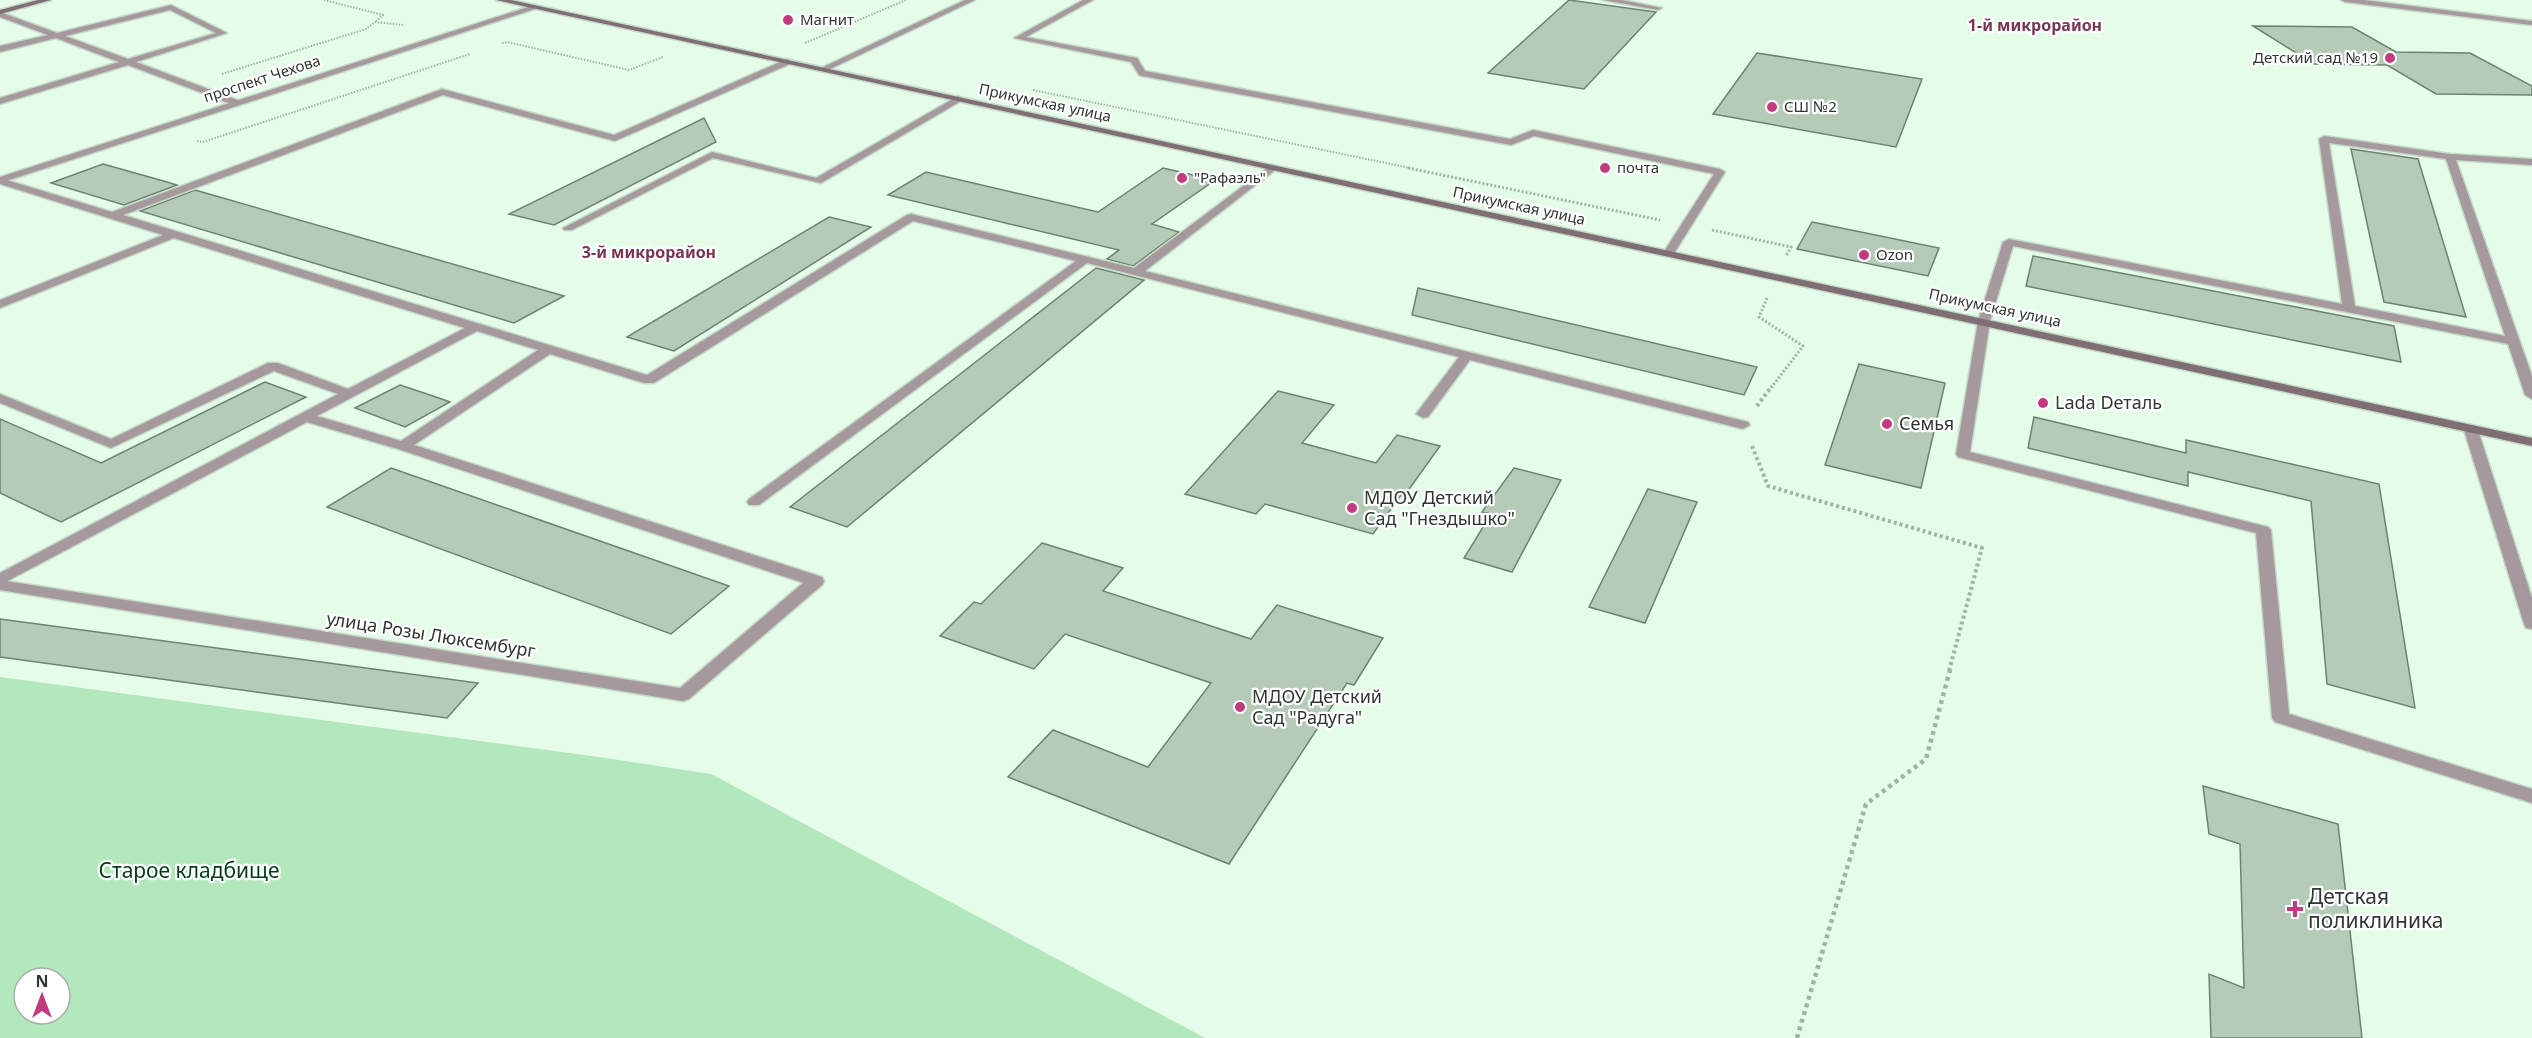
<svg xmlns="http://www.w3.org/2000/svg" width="2532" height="1038" font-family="'Noto Sans',sans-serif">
	<rect width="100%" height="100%" fill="#e5fce9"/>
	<path fill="#b2e8bc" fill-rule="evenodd" d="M 0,677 L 599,757 L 711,774 L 1205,1038 L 0,1038 ZM 24,978 L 60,978 L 60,1014 L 24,1014 Z"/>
	<g fill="#b5cbb8" stroke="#6e8271" stroke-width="1.5">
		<path d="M 1569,0 L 1656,12 L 1584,89 L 1488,73 Z"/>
		<path d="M 2253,26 L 2352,27 L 2396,52 L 2470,53 L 2532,86 L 2532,95 L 2436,94 L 2387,65 L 2314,64 Z"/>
		<path d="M 1757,53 L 1922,79 L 1896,147 L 1713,114 Z"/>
		<path d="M 704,118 L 716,142 L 554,225 L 509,214 Z"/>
		<path d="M 2351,149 L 2418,159 L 2466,317 L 2384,302 Z"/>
		<path d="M 103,164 L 167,182 L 177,185 L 124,205 L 51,183 Z"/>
		<path d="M 1163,168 L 1215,180 L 1152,224 L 1179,232 L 1133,266 L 1107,259 L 1119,250 L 888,195 L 926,172 L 1098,212 Z"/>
		<path d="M 195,190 L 564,296 L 514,323 L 140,211 Z"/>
		<path d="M 829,217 L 871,227 L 674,351 L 627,337 Z"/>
		<path d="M 1812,222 L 1939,248 L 1928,276 L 1797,249 Z"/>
		<path d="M 2033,256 L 2394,326 L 2401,362 L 2026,286 Z"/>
		<path d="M 1096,268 L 1144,280 L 847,527 L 790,507 Z"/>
		<path d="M 1418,288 L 1757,367 L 1744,395 L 1412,315 Z"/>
		<path d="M 1859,364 L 1945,383 L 1921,488 L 1825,465 Z"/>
		<path d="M 265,382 L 306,397 L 61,522 L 0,493 L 0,419 L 101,463 Z"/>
		<path d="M 400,385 L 433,396 L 450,402 L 405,427 L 355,408 Z"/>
		<path d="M 1278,391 L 1334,405 L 1302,443 L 1376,463 L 1397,435 L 1440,446 L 1407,492 L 1404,491 L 1373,534 L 1265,504 L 1256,514 L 1185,494 Z"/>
		<path d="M 2034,417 L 2186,453 L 2186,440 L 2379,484 L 2415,708 L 2327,684 L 2311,501 L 2188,472 L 2188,486 L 2028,448 Z"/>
		<path d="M 391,468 L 729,586 L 671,634 L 327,507 Z"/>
		<path d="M 1514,468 L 1561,480 L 1512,572 L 1464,558 L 1491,514 L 1482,512 Z"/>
		<path d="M 1648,489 L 1697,502 L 1645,623 L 1589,607 Z"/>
		<path d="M 1042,543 L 1123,568 L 1103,591 L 1251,639 L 1277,605 L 1383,638 L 1354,685 L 1347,683 L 1229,864 L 1008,777 L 1053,730 L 1148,767 L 1211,683 L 1065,634 L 1034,669 L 940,636 L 974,602 L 981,604 Z"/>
		<path d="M 0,619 L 478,683 L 447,718 L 0,657 Z"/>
		<path d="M 2203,786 L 2338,824 L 2362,1038 L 2211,1038 L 2209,974 L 2244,988 L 2240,844 L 2209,834 Z"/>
	</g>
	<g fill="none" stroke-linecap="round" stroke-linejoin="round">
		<g stroke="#c4d9c8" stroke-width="3">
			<g id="lane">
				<path d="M 171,5 L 227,33 L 136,62 L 240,101 L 240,105 L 234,105 L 128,65 L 0,104 L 0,98 L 119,62 L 56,38 L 0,52 L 0,46 L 48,35 L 0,17 L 0,12 L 57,33 ZM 170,10 L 216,33 L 128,59 L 65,36 Z"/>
				<path d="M 787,59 L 791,62 L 790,64 L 615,141 L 443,95 L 123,215 L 647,375 L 907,215 L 911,214 L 1134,268 L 1271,165 L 1275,166 L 1275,170 L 1145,271 L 1748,422 L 1750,425 L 1743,429 L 1470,360 L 1428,417 L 1423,418 L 1416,414 L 1459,357 L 1087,263 L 759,505 L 749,505 L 747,502 L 749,499 L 1076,261 L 913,221 L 654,383 L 644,383 L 550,354 L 414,445 L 822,577 L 824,581 L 822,585 L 810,585 L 398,449 L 307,422 L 0,585 L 0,573 L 338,394 L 274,371 L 111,448 L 0,403 L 0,394 L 111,439 L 268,363 L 278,363 L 348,389 L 465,328 L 174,238 L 0,308 L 0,300 L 163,235 L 0,184 L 0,178 L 112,212 L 442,89 L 614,135 ZM 477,331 L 538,350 L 401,441 L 317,416 Z"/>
				<path d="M 958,96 L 963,99 L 961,101 L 821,183 L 713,158 L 572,230 L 564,230 L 563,228 L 712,152 L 816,178 Z"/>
				<path d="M 1984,317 L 1990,321 L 1970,452 L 2268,527 L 2271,530 L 2289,714 L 2532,789 L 2532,803 L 2275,722 L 2272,718 L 2256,533 L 1958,457 L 1956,454 L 1978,321 Z"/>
			</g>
		</g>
		<g stroke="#c4d9c8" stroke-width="3">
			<g id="street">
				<path d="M 965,0 L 975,0 L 826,71 L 819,69 Z"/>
				<path d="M 1083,0 L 1093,0 L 1026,37 L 1137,58 L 1145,71 L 1510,139 L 1533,130 L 1720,169 L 1725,172 L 1673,255 L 1665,255 L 1663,253 L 1714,174 L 1534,136 L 1511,145 L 1142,76 L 1139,75 L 1131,62 L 1014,38 Z"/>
				<path d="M 1603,0 L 1622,0 L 1662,8 L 1658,10 Z"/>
				<path d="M 2341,0 L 2364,0 L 2532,21 L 2532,25 L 2345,2 Z"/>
				<path d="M 531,6 L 538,8 L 0,183 L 0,177 Z"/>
				<path d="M 2324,136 L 2450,154 L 2532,159 L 2532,165 L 2456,160 L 2532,376 L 2532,399 L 2525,395 L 2508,344 L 2013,246 L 1990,321 L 1984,325 L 1978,321 L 2003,242 L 2009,239 L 2342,304 L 2319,139 ZM 2329,143 L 2446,159 L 2505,336 L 2355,306 Z"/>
				<path d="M 2471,426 L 2478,430 L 2532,598 L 2532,629 L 2526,628 L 2524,624 L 2464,430 Z"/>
				<path d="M 816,576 L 824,581 L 822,585 L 689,699 L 683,701 L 0,590 L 0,580 L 680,688 L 810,577 Z"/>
			</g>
		</g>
		<g stroke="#c4d9c8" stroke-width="3">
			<g id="secondary">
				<path d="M 38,0 L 51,0 L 0,14 L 0,10 Z"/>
				<path d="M 496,0 L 511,0 L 2532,438 L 2532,446 Z"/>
			</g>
		</g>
		<g stroke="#a1b3a5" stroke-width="2" stroke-dasharray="1.5 1.5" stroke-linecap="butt">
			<path d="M 324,0 L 383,15 L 376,21"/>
			<path d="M 502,43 L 507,42 L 629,70 L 663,57"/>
			<path d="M 805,43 L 906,0"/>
			<path d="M 222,74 L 366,29 L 375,22 L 403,25"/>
			<path d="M 1033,90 L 1415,169"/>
			<path d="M 197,141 L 203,142 L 470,54"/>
		</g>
		<g stroke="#a1b3a5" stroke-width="3" stroke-dasharray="2 2" stroke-linecap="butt">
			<path d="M 1408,168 L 1660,220"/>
			<path d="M 1712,230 L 1791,247 L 1786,256"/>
			<path d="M 1767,298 L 1759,317 L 1803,346 L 1771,388"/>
		</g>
		<g stroke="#a1b3a5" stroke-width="4" stroke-dasharray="3 3" stroke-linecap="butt">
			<path d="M 1757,406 L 1772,386"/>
			<path d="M 1752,446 L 1768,486 L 1982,548 L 1949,671"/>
		</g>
		<path stroke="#a1b3a5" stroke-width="4.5" stroke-dasharray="4 4" stroke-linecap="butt" d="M 1797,1038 L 1866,804 L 1926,759 L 1950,670"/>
		<use href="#lane" fill="#a6999e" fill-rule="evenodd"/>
		<use href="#street" fill="#a6999e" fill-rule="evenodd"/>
		<use href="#secondary" fill="#7f6e74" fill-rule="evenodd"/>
	</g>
	<g fill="#c13b7d" stroke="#fff" stroke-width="2">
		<circle cx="788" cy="20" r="6"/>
		<circle cx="2390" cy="58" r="6"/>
		<circle cx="1772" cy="107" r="6"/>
		<circle cx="1605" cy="168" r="6"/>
		<circle cx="1182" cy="178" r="6"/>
		<circle cx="1864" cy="255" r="6"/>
		<circle cx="2043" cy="403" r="6"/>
		<circle cx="1887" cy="424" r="6"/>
		<circle cx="1352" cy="508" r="6"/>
		<circle cx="1240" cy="707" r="6"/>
		<path d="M2292 900h6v6h6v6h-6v6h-6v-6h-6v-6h6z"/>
	</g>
	<g text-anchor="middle" stroke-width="4.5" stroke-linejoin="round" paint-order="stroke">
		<g font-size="15" fill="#2e3730" stroke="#fff" text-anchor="start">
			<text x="800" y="25">Магнит</text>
			<text x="2378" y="63" text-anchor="end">Детский сад №19</text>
			<text x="1784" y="112">СШ №2</text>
			<text x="1617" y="173">почта</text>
			<text x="1194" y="183">"Рафаэль"</text>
			<text x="1876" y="260">Ozon</text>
		</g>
		<g font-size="15" fill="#2e3730" stroke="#fff">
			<text transform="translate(262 79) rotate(-18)" y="5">проспект Чехова</text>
			<text transform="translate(1045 103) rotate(12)" y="5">Прикумская улица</text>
			<text transform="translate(1519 206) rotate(12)" y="5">Прикумская улица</text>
			<text transform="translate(1995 308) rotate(12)" y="5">Прикумская улица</text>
		</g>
		<g font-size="16" font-weight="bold" fill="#793654" stroke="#fff">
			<text x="2035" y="31">1-й микрорайон</text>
			<text x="649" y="258">3-й микрорайон</text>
		</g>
		<g font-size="18" fill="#2e3730" stroke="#fff" text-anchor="start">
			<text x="2055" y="409">Lada Dеталь</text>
			<text x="1899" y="430">Семья</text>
			<text x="1364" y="504">МДОУ Детский<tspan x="1364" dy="21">Сад "Гнездышко"</tspan></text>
			<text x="1252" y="703">МДОУ Детский<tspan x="1252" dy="21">Сад "Радуга"</tspan></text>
		</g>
		<g font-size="18" fill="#2e3730" stroke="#fff">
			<text transform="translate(431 635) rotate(9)" y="6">улица Розы Люксембург</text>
		</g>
		<g font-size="21" fill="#043c18" stroke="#fff">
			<text x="189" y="878">Старое кладбище</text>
		</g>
		<g font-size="21" fill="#2e3730" stroke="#fff" text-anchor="start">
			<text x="2308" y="904">Детская<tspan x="2308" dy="24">поликлиника</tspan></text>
		</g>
	</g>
	<g transform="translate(42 996)"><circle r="28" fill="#ffffff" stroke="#abafac" stroke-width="1.5"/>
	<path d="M0-4.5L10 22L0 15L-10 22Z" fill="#c13b7d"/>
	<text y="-9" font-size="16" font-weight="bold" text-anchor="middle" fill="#2e3730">N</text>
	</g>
</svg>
